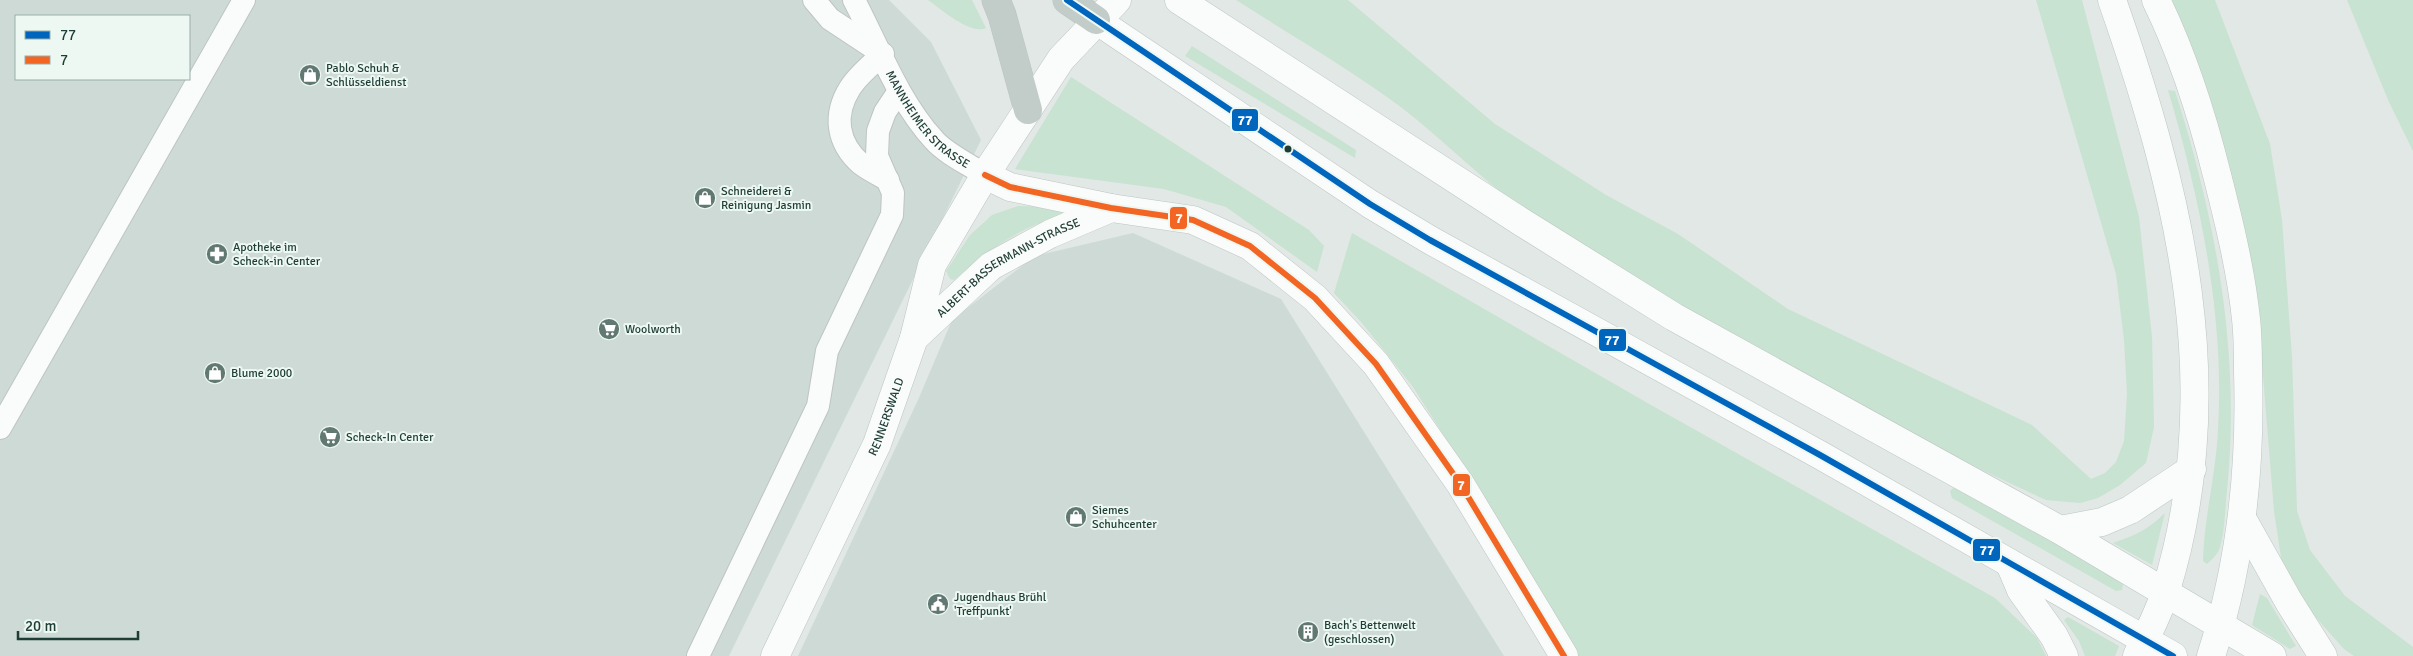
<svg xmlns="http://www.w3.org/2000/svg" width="2413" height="656" font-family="Signika,sans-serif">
	<rect width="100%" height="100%" fill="#e1e8e5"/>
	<g fill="#cedad5" fill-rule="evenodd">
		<path d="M 0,0 L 889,0 L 931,42 L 981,140 L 729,656 L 0,656 ZM 16,16 L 189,16 L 189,79 L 16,79 Z"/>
		<path d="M 1133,233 L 1281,299 L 1504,656 L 798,656 L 918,400 L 952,320 L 1035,256 Z"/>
	</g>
	<g fill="#c8e3d1">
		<path d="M 928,0 L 972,0 L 986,28 C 970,35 941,9 928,0 Z"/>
		<path d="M 1236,0 L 1348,0 L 1495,124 L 1606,195 L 1678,234 L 1788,309 L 2032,425 L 2091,479 L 2105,473 L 2116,462 L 2124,441 L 2127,394 L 2124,340 L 2116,274 L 2036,0 L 2082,0 L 2139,217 L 2152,337 L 2154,427 L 2146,463 L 2120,485 L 2098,498 L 2080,503 L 2046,500 L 1984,471 L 1759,354 L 1507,197 C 1466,165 1430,127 1387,97 C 1338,62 1286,32 1236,0 Z"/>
		<path d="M 2167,0 L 2215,0 L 2270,144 L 2282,220 L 2292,357 L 2297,511 L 2310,550 L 2345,596 L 2413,647 L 2413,656 L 2354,656 L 2344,649 L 2310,611 L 2282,564 L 2274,511 L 2257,302 L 2236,193 L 2214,113 Z"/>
		<path d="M 2347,0 L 2413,0 L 2413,151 L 2389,102 Z"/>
		<path d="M 1192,46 L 1356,150 L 1355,158 L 1185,56 Z"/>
		<path d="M 1071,77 L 1309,230 L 1324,246 L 1317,272 L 1226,207 L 1164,189 L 1015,169 Z"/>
		<path d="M 2168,90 L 2175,91 C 2216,219 2241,355 2227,490 C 2225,509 2225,532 2219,550 C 2217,555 2211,560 2207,564 L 2203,561 C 2204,518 2216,474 2218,430 C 2225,317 2200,198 2168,90 Z"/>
		<path d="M 1018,206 L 1061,207 L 1062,215 C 1017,229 989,249 954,280 L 950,279 L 946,271 L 970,235 L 992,215 Z"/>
		<path d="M 1352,233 L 1651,405 L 1995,598 L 2037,638 L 2046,656 L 1577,656 L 1498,521 L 1413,387 L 1362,323 L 1334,293 Z"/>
		<path d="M 1953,488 L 1960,489 L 2113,574 L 2123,584 L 2122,590 L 2116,591 L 1952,498 L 1950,491 Z"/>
		<path d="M 2165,513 L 2152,565 L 2113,543 C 2134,536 2149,529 2165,513 Z"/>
		<path d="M 2260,594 L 2267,598 L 2296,646 L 2290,649 L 2252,625 Z"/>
		<path d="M 2068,617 L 2119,646 L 2115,656 L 2085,656 L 2079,641 L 2064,620 Z"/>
	</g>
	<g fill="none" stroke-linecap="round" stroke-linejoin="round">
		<g stroke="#bec5c2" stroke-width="24">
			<g id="service">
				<path d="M 814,0 L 830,19 L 880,52"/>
				<path id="s1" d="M 854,0 C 878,46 899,102 934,140 C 945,153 970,165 985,175"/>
				<path d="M 883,54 C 872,64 858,75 850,88 C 833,115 837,143 861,164 C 869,170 879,175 888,180"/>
				<path d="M 0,428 L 244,0"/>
				<path d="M 698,656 L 818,406 L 827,351 L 892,215 L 893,193 L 877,156 L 878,131 L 885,112 L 899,91"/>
			</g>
		</g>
		<g stroke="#bec5c2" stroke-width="29">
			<g id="minor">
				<path d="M 985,175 L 1010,187 L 1111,208 L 1193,220 L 1250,246 L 1315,298 L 1376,364 L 1461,485 L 1564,656"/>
				<path id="s2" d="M 914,338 L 991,266 L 1050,234 L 1111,208"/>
				<path id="s3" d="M 775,656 L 877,444 L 914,338 L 932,265 L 985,175 L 1061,59 L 1117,0"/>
			</g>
		</g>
		<g stroke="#bcc6c2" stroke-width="29">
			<g id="secondary">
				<path d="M 1179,0 L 1523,223 L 1674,317 L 2060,530 L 2272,656"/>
				<path d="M 2112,0 C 2180,194 2228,388 2166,590 C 2159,613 2147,635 2137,656"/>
				<path d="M 2156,0 C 2183,55 2202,115 2217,175 C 2229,222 2241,271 2246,319 C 2248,337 2248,355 2248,372 C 2251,469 2241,564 2211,656"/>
				<path d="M 1096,20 L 1370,204 L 1430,240 L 1820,455 L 2173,656"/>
				<path d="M 2243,520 L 2289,602 L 2323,656"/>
				<path d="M 2060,530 L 2102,522 L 2130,510 L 2192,469"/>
				<path d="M 2010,564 L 2021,590 L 2054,636 L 2064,656"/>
			</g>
		</g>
		<g stroke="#bbc5c2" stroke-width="29">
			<g id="trunk">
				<path d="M 996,0 L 1002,15 L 1028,110"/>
				<path d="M 1067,0 L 1096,20"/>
			</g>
		</g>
		<use href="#service" stroke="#fafcfb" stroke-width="22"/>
		<use href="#minor" stroke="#fafcfb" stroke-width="28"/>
		<use href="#secondary" stroke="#fafcfb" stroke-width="28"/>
		<use href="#trunk" stroke="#c2ccc9" stroke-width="28"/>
		<g stroke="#eef8f3" stroke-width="10">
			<path id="bus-1" d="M 1067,0 L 1370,204 L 1430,240 L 1820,455 L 2173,656"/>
		</g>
		<g stroke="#eef8f3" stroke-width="10">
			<path id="bus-2" d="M 985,175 L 1010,187 L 1111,208 L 1193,220 L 1250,246 L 1315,298 L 1376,364 L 1461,485 L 1564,656"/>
		</g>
		<use href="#bus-1" stroke="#0065bd" stroke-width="6"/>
		<use href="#bus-2" stroke="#f26522" stroke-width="6"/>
	</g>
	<defs>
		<g id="shop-disc" transform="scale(1.125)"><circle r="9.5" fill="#627973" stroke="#eef8f3"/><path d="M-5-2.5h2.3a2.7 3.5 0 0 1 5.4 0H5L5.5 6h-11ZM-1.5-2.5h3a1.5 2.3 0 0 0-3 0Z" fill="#fff"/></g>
		<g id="pharmacy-disc" transform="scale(1.125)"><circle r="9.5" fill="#627973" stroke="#eef8f3"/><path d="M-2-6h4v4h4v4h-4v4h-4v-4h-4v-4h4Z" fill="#fff"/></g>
		<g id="supermarket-disc" transform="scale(1.125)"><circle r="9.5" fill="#627973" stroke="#eef8f3"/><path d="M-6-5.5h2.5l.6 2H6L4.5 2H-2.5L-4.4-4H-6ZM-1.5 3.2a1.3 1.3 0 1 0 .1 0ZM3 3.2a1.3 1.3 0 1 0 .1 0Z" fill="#fff"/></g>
		<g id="civic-disc" transform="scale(1.125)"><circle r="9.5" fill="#627973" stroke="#eef8f3"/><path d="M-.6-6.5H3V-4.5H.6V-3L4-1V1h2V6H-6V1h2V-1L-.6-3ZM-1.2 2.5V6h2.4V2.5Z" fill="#fff"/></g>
		<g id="building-disc" transform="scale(1.125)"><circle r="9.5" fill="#627973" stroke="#eef8f3"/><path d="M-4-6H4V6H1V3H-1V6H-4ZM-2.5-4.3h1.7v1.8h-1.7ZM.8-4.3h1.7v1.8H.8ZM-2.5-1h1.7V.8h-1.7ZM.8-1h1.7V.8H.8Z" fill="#fff"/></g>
	</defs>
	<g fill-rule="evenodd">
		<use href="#shop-disc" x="310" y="75"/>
		<use href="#shop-disc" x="705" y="198"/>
		<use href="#pharmacy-disc" x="217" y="254"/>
		<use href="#supermarket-disc" x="609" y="329"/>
		<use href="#shop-disc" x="215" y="373"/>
		<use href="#supermarket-disc" x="330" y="437"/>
		<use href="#shop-disc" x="1076" y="517"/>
		<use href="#civic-disc" x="938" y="604"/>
		<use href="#building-disc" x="1308" y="632"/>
	</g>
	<circle fill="#1d3d35" stroke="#eef8f3" stroke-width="2" cx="1288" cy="149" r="4.5"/>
	<g text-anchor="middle" stroke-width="4" stroke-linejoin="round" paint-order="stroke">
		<g font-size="12" fill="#1d3d35" stroke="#eef8f3" text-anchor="start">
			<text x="326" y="72">Pablo Schuh &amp;<tspan x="326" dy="14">Schlüsseldienst</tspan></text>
			<text x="721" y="195">Schneiderei &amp;<tspan x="721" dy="14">Reinigung Jasmin</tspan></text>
			<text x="233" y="251">Apotheke im<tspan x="233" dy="14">Scheck-in Center</tspan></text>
			<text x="625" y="333">Woolworth</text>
			<text x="231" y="377">Blume 2000</text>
			<text x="346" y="441">Scheck-In Center</text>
			<text x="1092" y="514">Siemes<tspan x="1092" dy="14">Schuhcenter</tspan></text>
			<text x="954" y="601">Jugendhaus Brühl<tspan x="954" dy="14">'Treffpunkt'</tspan></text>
			<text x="1324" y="629">Bach's Bettenwelt<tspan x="1324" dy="14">(geschlossen)</tspan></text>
		</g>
		<g font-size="12" fill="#1d3d35" stroke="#eef8f3">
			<text dy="4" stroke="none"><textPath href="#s1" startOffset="142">MANNHEIMER STRASSE</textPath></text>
			<text dy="4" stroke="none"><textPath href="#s2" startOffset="119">ALBERT-BASSERMANN-STRASSE</textPath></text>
			<text dy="4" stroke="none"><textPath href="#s3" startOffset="264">RENNERSWALD</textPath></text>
		</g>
	</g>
	<g stroke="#eef8f3" stroke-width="2">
		<rect x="1231" y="108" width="28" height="24" rx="5" fill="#0065bd"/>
		<rect x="1169" y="206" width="19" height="24" rx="5" fill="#f26522"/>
		<rect x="1598" y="328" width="29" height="24" rx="5" fill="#0065bd"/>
		<rect x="1452" y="473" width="19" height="24" rx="5" fill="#f26522"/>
		<rect x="1972" y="538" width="29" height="24" rx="5" fill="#0065bd"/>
	</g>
	<g font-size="14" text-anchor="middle" font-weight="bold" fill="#fff">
		<text x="1245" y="125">77</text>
		<text x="1179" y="223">7</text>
		<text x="1612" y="345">77</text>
		<text x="1461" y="490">7</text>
		<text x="1987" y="555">77</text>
	</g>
	<rect x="15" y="15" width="175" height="65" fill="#eef8f3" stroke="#9aada7"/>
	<rect x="25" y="31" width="25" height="8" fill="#0065bd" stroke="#9aada7"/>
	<text x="60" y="40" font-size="15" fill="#1d3d35">77</text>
	<rect x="25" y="56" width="25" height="8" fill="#f26522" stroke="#9aada7"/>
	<text x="60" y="65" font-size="15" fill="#1d3d35">7</text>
	<path d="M18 631v8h120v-8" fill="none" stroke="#1d3d35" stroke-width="2.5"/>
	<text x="25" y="631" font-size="15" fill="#1d3d35" stroke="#eef8f3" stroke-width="4" paint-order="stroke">20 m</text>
</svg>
